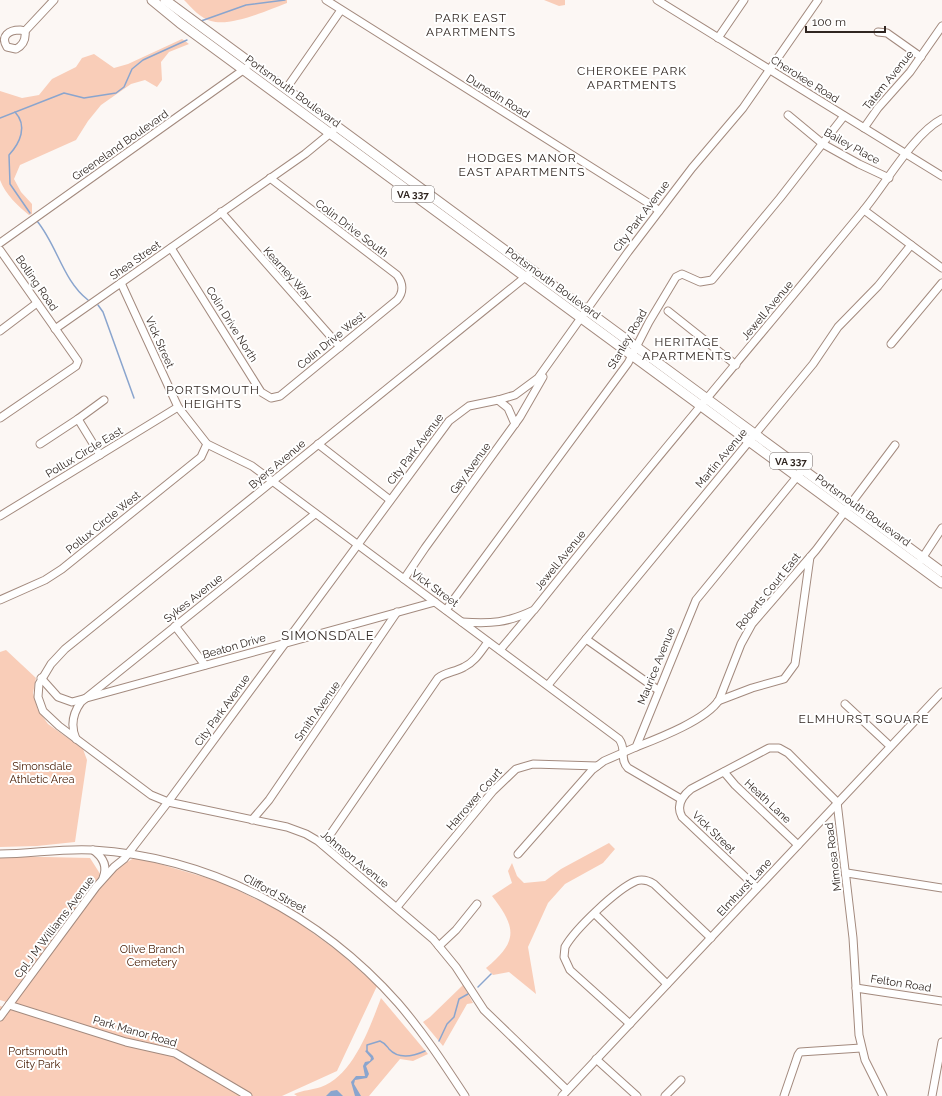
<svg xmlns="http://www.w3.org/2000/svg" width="942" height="1096" font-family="Raleway,sans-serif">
	<rect width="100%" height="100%" fill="#fcf7f4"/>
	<g fill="#f9cdb8">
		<path d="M 184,0 L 287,0 L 287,3 C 268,10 231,27 211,21 C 201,19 191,7 184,0 Z"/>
		<path d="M 544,0 L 565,0 L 565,5 L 559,6 Z"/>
		<path d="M 182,39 L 189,44 L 169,52 L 161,62 L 162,80 L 157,87 L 145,80 L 131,84 L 101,105 L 88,121 L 76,140 L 20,165 L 14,179 L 21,192 L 32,204 L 32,214 L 29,215 C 17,205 6,195 0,180 L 0,91 L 22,98 L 39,95 L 52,79 L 76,67 L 82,58 L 94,54 L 114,68 L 128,64 Z"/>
		<path d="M 6,650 L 36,678 L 33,693 L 38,710 L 48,724 L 83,749 L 87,760 L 75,842 L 37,846 L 0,847 L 0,652 Z"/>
		<path d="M 609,843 L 615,849 L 603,863 L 565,884 L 548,903 L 528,947 L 536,994 L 509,972 L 493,975 L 486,968 C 518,942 517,928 492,896 L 512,883 L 508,871 L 512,863 L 517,876 L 524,883 L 545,881 L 561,869 Z"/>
		<path d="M 0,856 L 90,858 L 104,880 L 110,872 L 134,858 L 146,860 L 221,882 L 288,915 L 339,952 L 377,986 L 337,1071 L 282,1096 L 249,1096 L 167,1047 L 136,1043 L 0,1000 Z"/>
		<path d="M 463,985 L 473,1003 L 467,1004 L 443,1046 L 423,1022 L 430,1017 Z"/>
		<path d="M 381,998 L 428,1054 L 413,1061 L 400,1059 L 369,1096 L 297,1096 L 294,1094 C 303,1090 312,1090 321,1087 C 353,1076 370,1027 381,998 Z"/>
		<path d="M 0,1006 L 132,1045 L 158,1050 L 190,1064 L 240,1096 L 0,1096 Z"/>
	</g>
	<g fill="#8aa5ce">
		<path d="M 367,1050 L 373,1056 L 374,1059 L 366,1066 L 369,1074 L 367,1078 L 355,1080 L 354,1084 L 361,1096 L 355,1096 L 351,1082 L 356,1076 L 365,1076 L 363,1066 L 365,1062 L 370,1061 L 371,1058 L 365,1051 Z"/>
		<path d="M 337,1090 L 343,1096 L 326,1096 L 331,1091 Z"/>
	</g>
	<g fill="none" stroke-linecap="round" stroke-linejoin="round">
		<g stroke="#8aa5ce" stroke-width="1.5">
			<path d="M 201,21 L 246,5 L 285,0"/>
			<path d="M 15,112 C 28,126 20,143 9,155 L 10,184 L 30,213"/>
			<path d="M 0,118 L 64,93 L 84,98 L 116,93 L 124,87 L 132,69 L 143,60 L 187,40"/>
			<path d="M 37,221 C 57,245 63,281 88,300"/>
			<path d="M 98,305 L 103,312 L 134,398"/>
			<path d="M 478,987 L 491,974"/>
			<path d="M 439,1041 L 447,1024 L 454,1017 L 459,999 L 468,994"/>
			<path d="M 367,1051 L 367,1045 L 380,1041 C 385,1043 386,1045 389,1049 C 399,1060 414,1056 425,1051"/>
		</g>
		<g stroke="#a38a7e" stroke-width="9">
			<g id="minor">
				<path d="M 326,0 L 653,206 L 659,211"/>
				<path d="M 657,0 L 942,176"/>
				<path d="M 20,30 L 25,31 C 26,39 24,45 16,49 L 7,47 C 0,36 9,30 20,30 Z"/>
				<path d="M 25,31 L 54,0"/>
				<path d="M 878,32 L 887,33 L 921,57"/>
				<path d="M 718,38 L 744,0"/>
				<path d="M 286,89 L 341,10"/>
				<path d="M 788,115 L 823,144 L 859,164 L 889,178"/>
				<path d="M 864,128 L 878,108 L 910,72 L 942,26"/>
				<path d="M 864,210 L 942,268"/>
				<path d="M 221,212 L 340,347"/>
				<path d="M 0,243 L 246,68"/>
				<path d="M 171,248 L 261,392 L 271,398 L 280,396 L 397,300 C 404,292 403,283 397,275 L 270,178"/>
				<path d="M 0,250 L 78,361 L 76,366 L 0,418"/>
				<path d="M 529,274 L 65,649 L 51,664 L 39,684 L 38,697 L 43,711 L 59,726 L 151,795 L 168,802 L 287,827 L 306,834 L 318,841 L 433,939 L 456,967 L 484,1010 L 567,1090"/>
				<path d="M 121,283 L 178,407 L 207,444 L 252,466 L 619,739 C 627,749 619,759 628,768 L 681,799"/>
				<path d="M 668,311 L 736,365"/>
				<path d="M 55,329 L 305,154 L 333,131"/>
				<path d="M 0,331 L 37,303"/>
				<path d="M 891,344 L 942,283"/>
				<path d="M 498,400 L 508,408 L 515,424"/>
				<path d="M 78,419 L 104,400"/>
				<path d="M 40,444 L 78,419 L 100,455"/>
				<path d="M 318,444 L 390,500"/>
				<path d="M 0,516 L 178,407"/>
				<path d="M 921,560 L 942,528"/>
				<path d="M 404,579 L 425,548 L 520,417 L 543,377"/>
				<path d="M 0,600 L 45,580 L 62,569 L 201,457 L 207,444"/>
				<path d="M 446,610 L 628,363 L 649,322 L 676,277 L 682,274 L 700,282 L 712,280 L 780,198 L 844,116"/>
				<path d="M 462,622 C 491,624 507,623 534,610 C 641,475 753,344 863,211 C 885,185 914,133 942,119"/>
				<path d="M 175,626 L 205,665"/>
				<path d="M 586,639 L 658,690"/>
				<path d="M 500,650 L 532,612"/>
				<path d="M 41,678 L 58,697 L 72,702 L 435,602"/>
				<path d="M 548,685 L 813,364 L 838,327 L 878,286 L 911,245"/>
				<path d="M 718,701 L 752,688 L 784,679 L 795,664 L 810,557"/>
				<path d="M 845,704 L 890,746"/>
				<path d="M 76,739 C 70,725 73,713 81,702 L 315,514"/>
				<path d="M 636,747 C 659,738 706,720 719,700 L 741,644 L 752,624 L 816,550 L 895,445"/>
				<path d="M 724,772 L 735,785 L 798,845"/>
				<path d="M 252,820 L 269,800 L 397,612"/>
				<path d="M 323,845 L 438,678 C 446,672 455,672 464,667 C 475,662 481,651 488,642"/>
				<path d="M 93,850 C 103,857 108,866 103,878"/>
				<path d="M 0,854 C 31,854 62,848 93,850 C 211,857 321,916 398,1003 C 423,1032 444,1064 465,1096"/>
				<path d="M 518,854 L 592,770 L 604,761 L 636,747 L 696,600 L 800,473"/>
				<path d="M 847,873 L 942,888"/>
				<path d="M 757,888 L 682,817 C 676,806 681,797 691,789 L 769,748 L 779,748 L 788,753 L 837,802 L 853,938 L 859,1035 L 865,1060 L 883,1096"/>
				<path d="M 397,907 L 493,791 L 516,769 L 533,764 L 597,766"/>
				<path d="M 595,914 L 667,984"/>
				<path d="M 439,946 L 456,930 L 477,904"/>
				<path d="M 856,988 L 942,1001"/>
				<path d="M 9,1005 L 126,1042 L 175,1053 L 248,1096"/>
				<path d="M 0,1017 L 96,887 L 114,867 L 124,859 L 168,802 L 449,421 L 469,406 L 498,400 L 515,395 L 538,378 L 628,252 L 692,168 L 743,108 L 818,0"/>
				<path d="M 630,1024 L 570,970 L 564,957 L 565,947 C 575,929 617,889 636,881 C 642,879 649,881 654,884 L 711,938"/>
				<path d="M 596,1059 L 637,1096"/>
				<path d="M 562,1096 L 942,692"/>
				<path d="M 665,1096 L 681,1080"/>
				<path d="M 784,1096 L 798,1055 L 800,1052 L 861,1048"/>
				<path d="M 932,1096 L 942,1042"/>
			</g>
		</g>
		<g stroke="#a38a7e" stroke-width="11">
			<g id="major">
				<path d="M 152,0 L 180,23 L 942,583"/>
				<path d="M 165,0 L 942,572"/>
			</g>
		</g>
		<use href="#minor" stroke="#fff" stroke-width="7"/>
		<use href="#major" stroke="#fff" stroke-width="9"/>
	</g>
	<g text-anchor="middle" stroke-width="4" stroke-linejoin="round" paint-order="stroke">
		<g fill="#fff" stroke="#6e6764" stroke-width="1">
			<rect x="392" y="186" width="42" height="16" rx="3"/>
			<rect x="770" y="453" width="42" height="16" rx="3"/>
		</g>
		<g font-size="10" font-weight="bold" fill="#302621">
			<text x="413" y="198">VA 337</text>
			<text x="791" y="465">VA 337</text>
		</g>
		<g font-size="11" fill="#302621" stroke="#fff">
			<text transform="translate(805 79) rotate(32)" y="4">Cherokee Road</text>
			<text transform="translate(888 80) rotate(-51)" y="4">Tatem Avenue</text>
			<text transform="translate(293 91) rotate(36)" y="4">Portsmouth Boulevard</text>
			<text transform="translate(498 96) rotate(32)" y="4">Dunedin Road</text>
			<text transform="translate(120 145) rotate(-35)" y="4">Greeneland Boulevard</text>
			<text transform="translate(852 146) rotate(29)" y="4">Bailey Place</text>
			<text transform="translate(641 216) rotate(-53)" y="4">City Park Avenue</text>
			<text transform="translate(352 228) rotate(37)" y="4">Colin Drive South</text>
			<text transform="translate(135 260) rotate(-35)" y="4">Shea Street</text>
			<text transform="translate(288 273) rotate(48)" y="4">Kearney Way</text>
			<text transform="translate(37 283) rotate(55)" y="4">Bolling Road</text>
			<text transform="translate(553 283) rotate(36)" y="4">Portsmouth Boulevard</text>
			<text transform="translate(767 310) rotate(-50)" y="4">Jewell Avenue</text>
			<text transform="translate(232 324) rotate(58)" y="4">Colin Drive North</text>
			<text transform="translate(627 339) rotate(-60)" y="4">Stanley Road</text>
			<text transform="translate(331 340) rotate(-39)" y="4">Colin Drive West</text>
			<text transform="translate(160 342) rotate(66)" y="4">Vick Street</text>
			<text transform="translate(415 449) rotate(-53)" y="4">City Park Avenue</text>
			<text transform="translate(84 452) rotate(-31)" y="4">Pollux Circle East</text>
			<text transform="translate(721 458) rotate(-50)" y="4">Martin Avenue</text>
			<text transform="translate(277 464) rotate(-40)" y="4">Byers Avenue</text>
			<text transform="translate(470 468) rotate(-54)" y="4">Gay Avenue</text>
			<text transform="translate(863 510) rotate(36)" y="4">Portsmouth Boulevard</text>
			<text transform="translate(103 522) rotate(-39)" y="4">Pollux Circle West</text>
			<text transform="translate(560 560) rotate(-51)" y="4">Jewell Avenue</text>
			<text transform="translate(435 588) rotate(36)" y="4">Vick Street</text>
			<text transform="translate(768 591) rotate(-51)" y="4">Roberts Court East</text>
			<text transform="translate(193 598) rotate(-38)" y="4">Sykes Avenue</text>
			<text transform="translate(234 646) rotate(-16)" y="4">Beaton Drive</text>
			<text transform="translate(656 666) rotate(-68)" y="4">Maurice Avenue</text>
			<text transform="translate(222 710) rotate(-54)" y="4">City Park Avenue</text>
			<text transform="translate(317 711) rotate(-55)" y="4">Smith Avenue</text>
			<text transform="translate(474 799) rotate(-49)" y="4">Harrower Court</text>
			<text transform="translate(768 801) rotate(43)" y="4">Heath Lane</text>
			<text transform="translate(714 832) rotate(44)" y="4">Vick Street</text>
			<text transform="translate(833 857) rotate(-97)" y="4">Mimosa Road</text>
			<text transform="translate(355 859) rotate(39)" y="4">Johnson Avenue</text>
			<text transform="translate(744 887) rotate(-47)" y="4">Elmhurst Lane</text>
			<text transform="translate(275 893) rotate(28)" y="4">Clifford Street</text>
			<text transform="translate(54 927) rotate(-53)" y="4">Cpl J M Williams Avenue</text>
			<text transform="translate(901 983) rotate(9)" y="4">Felton Road</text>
			<text transform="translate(135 1031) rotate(16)" y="4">Park Manor Road</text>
		</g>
		<g font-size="11" fill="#461a00" stroke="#fff">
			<text x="42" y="770">Simonsdale<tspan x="42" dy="13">Athletic Area</tspan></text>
			<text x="152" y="953">Olive Branch<tspan x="152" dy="13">Cemetery</tspan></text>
			<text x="38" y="1055">Portsmouth<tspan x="38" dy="13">City Park</tspan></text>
		</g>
		<g font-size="12" letter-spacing="1" fill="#302621" stroke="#fff">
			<text x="471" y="22">PARK EAST<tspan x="471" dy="14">APARTMENTS</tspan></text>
			<text x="632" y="75">CHEROKEE PARK<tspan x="632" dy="14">APARTMENTS</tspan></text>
			<text x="522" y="162">HODGES MANOR<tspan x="522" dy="14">EAST APARTMENTS</tspan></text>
			<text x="687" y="346">HERITAGE<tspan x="687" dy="14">APARTMENTS</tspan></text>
			<text x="213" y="394">PORTSMOUTH<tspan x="213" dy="14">HEIGHTS</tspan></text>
			<text x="864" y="723">ELMHURST SQUARE</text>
		</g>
		<g font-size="13" letter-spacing="1" fill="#302621" stroke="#fff">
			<text x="328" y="640">SIMONSDALE</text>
		</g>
	</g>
	<path d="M806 26v6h79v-6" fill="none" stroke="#302621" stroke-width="2"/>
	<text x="812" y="26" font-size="12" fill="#302621" stroke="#ffffff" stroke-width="3" paint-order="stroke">100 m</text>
</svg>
